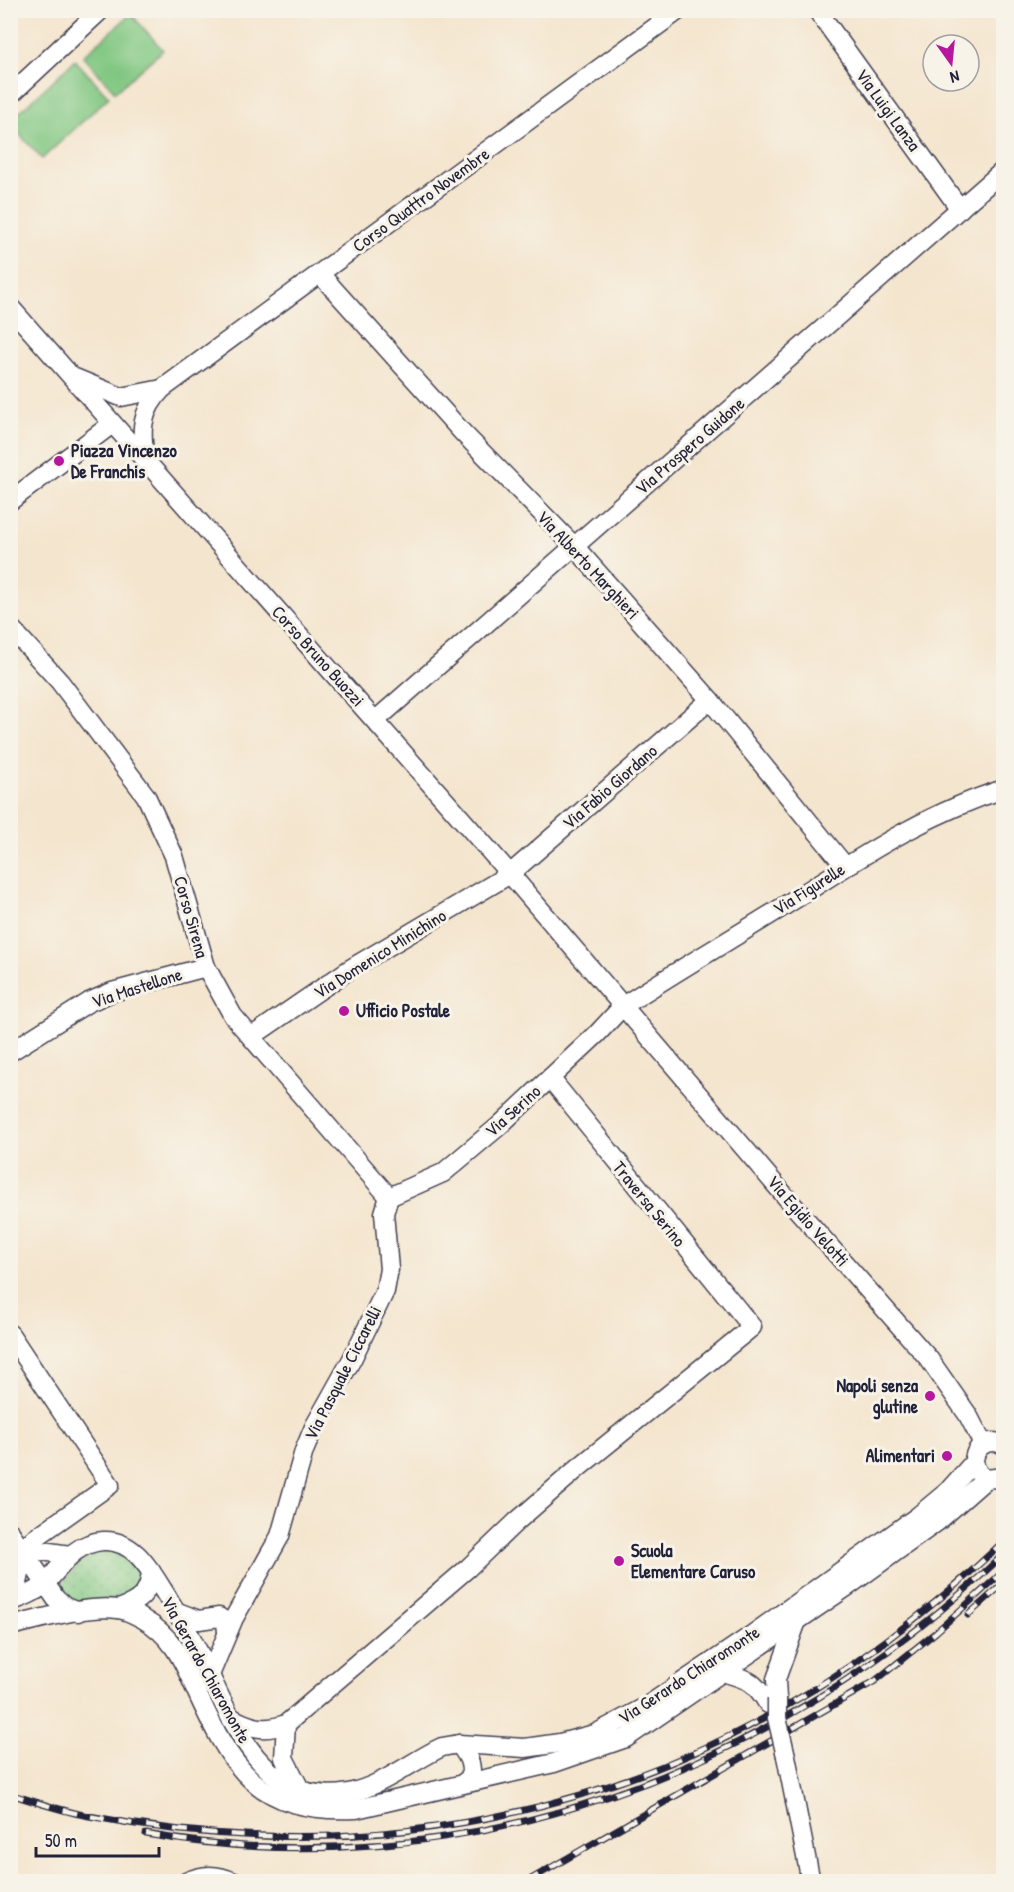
<svg xmlns="http://www.w3.org/2000/svg" width="1014" height="1892" font-family="'Patrick Hand',sans-serif">
	<defs>
		<pattern id="grass-dots" width="8" height="8" patternUnits="userSpaceOnUse" patternTransform="scale(1.5)"><rect width="8" height="8" fill="#81c782"/><path d="M2 2h.1M6 6h.1" fill="none" stroke="#69a16c" stroke-width="1.8" stroke-linecap="round"/></pattern>
	</defs>
	<rect width="100%" height="100%" fill="#f7f3e8"/>
	<filter id="ink" filterUnits="userSpaceOnUse"><feTurbulence type="fractalNoise" baseFrequency=".0167" numOctaves="2"/><feDisplacementMap in="SourceGraphic" scale="12" xChannelSelector="R" yChannelSelector="G"/><feConvolveMatrix kernelMatrix="1 2 1 2 8 2 1 2 1" color-interpolation-filters="sRGB"/></filter>
	<filter id="wash" filterUnits="userSpaceOnUse"><feTurbulence type="fractalNoise" baseFrequency=".008" numOctaves="4" result="noise"/><feDisplacementMap in="SourceGraphic" scale="24" xChannelSelector="R" yChannelSelector="G"/><feGaussianBlur stdDeviation="1.35" result="paint"/><feColorMatrix in="noise" values="0 0 0 0 0 0 0 0 0 0 0 0 0 0 0 0 0 1.4 0 .05"/><feComposite in="paint" operator="in"/></filter>
	<g filter="url(#wash)">
		<rect width="100%" height="100%" fill="#f4e5ce"/>
		<path fill="url(#grass-dots)" stroke="#52745e" stroke-width="1.5" d="M 114,1550 C 132,1558 142,1569 141,1589 C 124,1598 79,1609 64,1594 L 63,1582 C 77,1565 91,1549 114,1550 Z"/>
		<g fill="#81c782" stroke="#52745e" stroke-width="1.5">
			<path d="M 131,14 L 163,50 L 115,92 L 83,56 Z"/>
			<path d="M 75,60 L 109,97 L 42,159 L 11,125 L 11,120 Z"/>
		</g>
	</g>
	<g filter="url(#ink)">
		<g fill="none" stroke-linecap="round" stroke-linejoin="round">
			<g stroke="#423f51" stroke-width="21">
				<g id="minor">
					<path d="M 817,10 L 960,209"/>
					<path d="M 10,95 L 101,10"/>
					<path d="M 320,274 L 463,433 L 575,547 L 710,700 L 845,866"/>
					<path d="M 10,307 L 510,874 L 786,1197 L 929,1359 L 968,1415 L 983,1444"/>
					<path d="M 75,378 L 121,397 L 162,389"/>
					<path d="M 146,463 C 140,432 140,412 162,389 L 679,10"/>
					<path d="M 10,501 L 112,424"/>
					<path d="M 10,627 L 60,682 L 146,796 L 174,856 L 206,967 L 233,1016 L 389,1197"/>
					<path d="M 376,720 L 1004,170"/>
					<path d="M 251,1037 L 350,969 L 510,874 L 710,700"/>
					<path d="M 10,1052 L 89,1002 L 112,992 L 206,967"/>
					<path d="M 389,1197 L 443,1173 L 499,1126 L 597,1034 L 623,1006 C 687,964 753,927 817,885 C 876,847 936,810 1004,789"/>
					<path d="M 10,1334 L 110,1485 L 21,1548"/>
					<path d="M 1004,1445 C 978,1432 962,1465 986,1479 L 1004,1477"/>
					<path d="M 10,1532 L 56,1599 L 65,1607 L 78,1612"/>
					<path d="M 21,1548 L 70,1555"/>
					<path d="M 10,1602 C 23,1597 37,1592 46,1583 C 63,1564 75,1543 103,1541 C 133,1539 149,1568 163,1590 C 174,1608 186,1626 195,1645 C 228,1707 257,1810 348,1793 C 381,1787 412,1761 442,1747 L 459,1744 L 525,1748 L 560,1743 L 595,1734 L 647,1706 L 746,1639 L 918,1516 L 948,1491 L 973,1463"/>
					<path d="M 10,1602 C 20,1584 22,1568 21,1548"/>
					<path d="M 119,1609 C 138,1602 150,1594 151,1571"/>
					<path d="M 175,1611 L 199,1620 L 219,1617 L 226,1622 L 227,1632"/>
					<path d="M 10,1626 C 43,1619 86,1605 118,1609 C 127,1610 136,1615 143,1619 C 171,1635 182,1658 194,1686 C 231,1768 257,1814 356,1809 L 554,1763 L 626,1738 L 851,1584 L 937,1522 L 986,1479"/>
					<path d="M 726,1673 C 750,1680 755,1682 768,1704"/>
					<path d="M 210,1675 L 234,1618 L 280,1536 L 304,1451 L 314,1427 L 352,1359 L 385,1291 L 389,1269 L 384,1213 L 389,1197"/>
					<path d="M 777,1699 L 776,1679 L 797,1621"/>
					<path d="M 230,1717 C 250,1728 264,1732 286,1724"/>
					<path d="M 459,1744 C 468,1756 472,1762 471,1777 L 462,1784"/>
					<path d="M 786,1756 L 811,1882"/>
					<path d="M 299,1787 L 284,1758 L 286,1724 L 468,1568 L 516,1522 L 578,1468 L 752,1327 L 550,1078"/>
					<path d="M 186,1882 C 203,1874 217,1874 234,1882"/>
				</g>
			</g>
			<use href="#minor" stroke="#fff" stroke-width="18"/>
			<g stroke="#22223b" stroke-width="7">
				<g id="rail">
					<path d="M 968,1615 L 1004,1583"/>
					<path d="M 10,1794 C 36,1802 62,1811 89,1816 C 434,1883 751,1784 1004,1541"/>
					<path d="M 146,1834 C 460,1890 777,1772 1004,1554"/>
					<path d="M 526,1882 L 875,1681 L 936,1632 L 1004,1571"/>
				</g>
			</g>
			<use href="#rail" stroke="#f7f3e8" stroke-width="4.5" stroke-dasharray="14" stroke-linecap="butt"/>
			<g stroke="#423f51" stroke-width="21" stroke-linecap="butt">
				<path id="minor-bridge" d="M 777,1699 L 777,1718 L 786,1756"/>
			</g>
			<use href="#minor-bridge" stroke="#fff" stroke-width="18"/>
		</g>
	</g>
	<g fill="#b5179e" stroke="#f7f3e8" stroke-width="2">
		<circle cx="59" cy="461" r="6"/>
		<circle cx="344" cy="1011" r="6"/>
		<circle cx="930" cy="1396" r="6"/>
		<circle cx="947" cy="1456" r="6"/>
		<circle cx="619" cy="1561" r="6"/>
	</g>
	<g text-anchor="middle" stroke-width="6" stroke-linejoin="round" paint-order="stroke">
		<g font-size="18" fill="#22223b" stroke="#f7f3e8">
			<text transform="translate(888 110) rotate(54)" y="6">Via Luigi Lanza</text>
			<text transform="translate(421 200) rotate(-36)" y="6">Corso Quattro Novembre</text>
			<text transform="translate(690 446) rotate(-41)" y="6">Via Prospero Guidone</text>
			<text transform="translate(588 565) rotate(47)" y="6">Via Alberto Marghieri</text>
			<text transform="translate(318 656) rotate(48)" y="6">Corso Bruno Buozzi</text>
			<text transform="translate(610 787) rotate(-41)" y="6">Via Fabio Giordano</text>
			<text transform="translate(809 889) rotate(-32)" y="6">Via Figurelle</text>
			<text transform="translate(191 917) rotate(74)" y="6">Corso Sirena</text>
			<text transform="translate(380 954) rotate(-32)" y="6">Via Domenico Minichino</text>
			<text transform="translate(137 988) rotate(-18)" y="6">Via Mastellone</text>
			<text transform="translate(513 1111) rotate(-42)" y="6">Via Serino</text>
			<text transform="translate(649 1204) rotate(51)" y="6">Traversa Serino</text>
			<text transform="translate(808 1221) rotate(49)" y="6">Via Egidio Velotti</text>
			<text transform="translate(343 1373) rotate(-63)" y="6">Via Pasquale Ciccarelli</text>
			<text transform="translate(206 1670) rotate(61)" y="6">Via Gerardo Chiaromonte</text>
			<text transform="translate(689 1675) rotate(-33)" y="6">Via Gerardo Chiaromonte</text>
		</g>
		<g font-size="18" font-weight="bold" fill="#22223b" stroke="#f7f3e8" text-anchor="start">
			<text x="71" y="457">Piazza Vincenzo<tspan x="71" dy="21">De Franchis</tspan></text>
			<text x="356" y="1017">Ufficio Postale</text>
			<text x="918" y="1392" text-anchor="end">Napoli senza<tspan x="918" dy="21">glutine</tspan></text>
			<text x="935" y="1462" text-anchor="end">Alimentari</text>
			<text x="631" y="1557">Scuola<tspan x="631" dy="21">Elementare Caruso</tspan></text>
		</g>
	</g>
	<rect width="1014" height="1892" fill="none" stroke="#f7f3e8" stroke-width="36"/>
	<g transform="translate(951 63) rotate(165)"><circle r="28" fill="#f7f3e8" stroke="#a29fa3" stroke-width="1.5"/>
	<path d="M0-4.5L10 22L0 15L-10 22Z" fill="#b5179e"/>
	<text y="-9" font-size="16" font-weight="bold" text-anchor="middle" fill="#22223b">N</text>
	</g>
	<path d="M36 1847v9h123v-9" fill="none" stroke="#22223b" stroke-width="3"/>
	<text x="45" y="1847" font-size="18" fill="#22223b" stroke="#f7f3e8" stroke-width="4.5" paint-order="stroke">50 m</text>
</svg>
